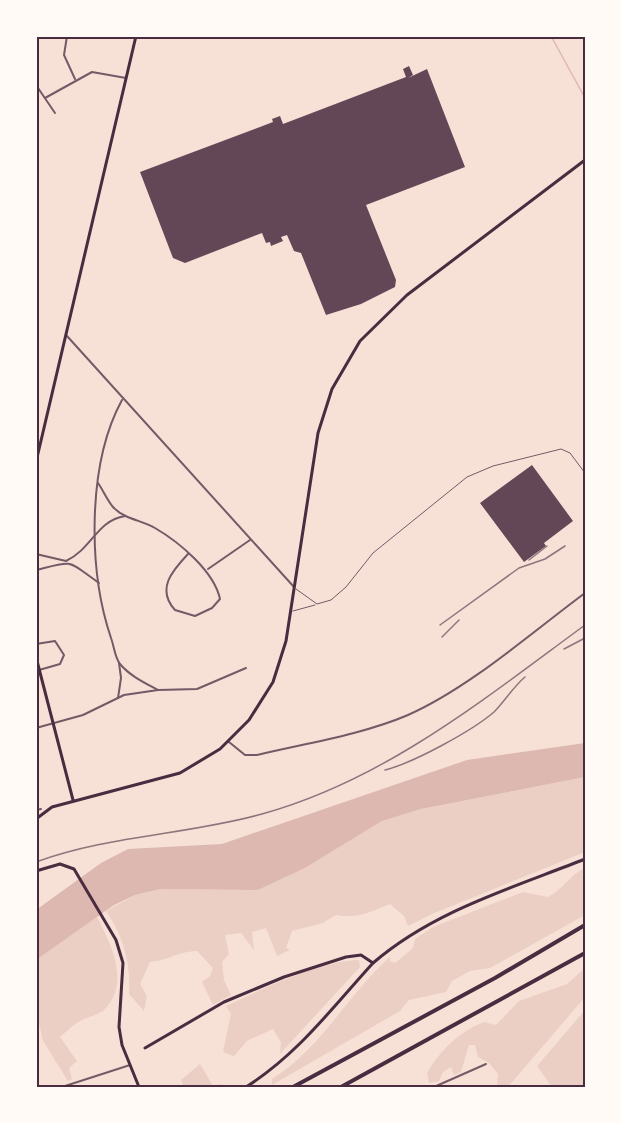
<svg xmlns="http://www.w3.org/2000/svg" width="621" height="1123" font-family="Signika,sans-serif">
	<rect width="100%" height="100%" fill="#f7e1d7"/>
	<g fill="#ebcfc5">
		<path d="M 585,777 L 585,852 L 432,914 L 408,926 L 404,916 L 390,904 C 371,912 356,919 336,915 L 323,923 L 292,931 L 286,948 L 290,950 L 277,956 L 266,928 L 252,932 L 254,950 L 241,933 L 225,935 L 229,954 L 222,962 L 224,980 L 231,995 L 213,1005 L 202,982 L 210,976 L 213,968 L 197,951 C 180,951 168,960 150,962 L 140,984 L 147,996 L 144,1011 L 129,994 C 131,963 123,936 106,911 L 135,895 L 160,889 L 258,890 L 305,868 L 382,821 L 421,809 Z"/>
		<path d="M 585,868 L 585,915 L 490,968 L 470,971 L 452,981 L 446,992 L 409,1000 L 400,1011 L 272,1085 L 272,1079 C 322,1048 347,995 390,957 L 390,961 L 395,963 L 413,948 L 415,939 L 433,927 L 523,892 L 548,897 C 564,889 569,875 585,868 Z"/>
		<path d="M 97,917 C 111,944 131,983 104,1010 C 99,1014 89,1017 82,1020 C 74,1024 67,1031 60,1037 L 77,1061 L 69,1068 L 72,1079 L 68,1081 L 43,1041 L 36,1010 L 36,960 Z"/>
		<path d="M 359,960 L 360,967 L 280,1054 L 281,1042 L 273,1029 L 247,1041 L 234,1056 L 223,1052 L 231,1014 L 226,1006 C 263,989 318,961 359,960 Z"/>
		<path d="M 585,968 L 585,997 L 508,1087 L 497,1087 L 498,1074 L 489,1063 L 478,1057 L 475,1045 L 469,1045 L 461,1072 L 454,1075 L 451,1067 L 443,1072 L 439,1081 L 429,1083 L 427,1073 C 441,1050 458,1032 484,1022 L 496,1025 L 519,1001 L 567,984 Z"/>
		<path d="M 585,1010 L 585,1087 L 552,1087 L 537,1066 Z"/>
		<path d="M 200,1064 L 213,1086 L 220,1084 L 221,1087 L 184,1087 L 181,1080 Z"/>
	</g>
	<path fill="#dcb8b0" d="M 585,743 L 585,777 L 421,809 L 382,821 L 305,868 L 258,890 L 160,889 L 135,895 L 114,905 L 36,960 L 36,910 L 101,863 L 128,849 L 222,844 L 467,760 Z"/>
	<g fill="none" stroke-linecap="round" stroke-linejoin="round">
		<path stroke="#dcb8b0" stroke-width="1.5" d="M 551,36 L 585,98"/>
	</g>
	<g fill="#644757">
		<path d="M 409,66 L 413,75 L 408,78 L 427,69 L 465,167 L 366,205 L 396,280 L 395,287 L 361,304 L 326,315 L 301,253 L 294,251 L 287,235 L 281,237 L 283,241 L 271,246 L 270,242 L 266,243 L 262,233 L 185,263 L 173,258 L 140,172 L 273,122 L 272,119 L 280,116 L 283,124 L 406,77 L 403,69 Z"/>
		<path d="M 532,465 L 573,521 L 544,543 L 546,546 L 524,562 L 480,503 Z"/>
	</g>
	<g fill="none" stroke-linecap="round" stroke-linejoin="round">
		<g stroke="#755966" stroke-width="1">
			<path d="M 296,589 L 317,604 L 331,600 L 346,587 L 373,553 L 467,477 L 493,466 L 561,449 L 570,453 L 585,473"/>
			<path d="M 293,611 L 315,605"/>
		</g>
		<g stroke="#755966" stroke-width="2">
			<path d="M 67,36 L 64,55 L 75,79"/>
			<path d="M 36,85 L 55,113"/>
			<path d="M 45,98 L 92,72 L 126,78"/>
			<path d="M 67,336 L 294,587"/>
			<path d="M 122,400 C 87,464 88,570 111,638 C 114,646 115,658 120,664 C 130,676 145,683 158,690"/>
			<path d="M 98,483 C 103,490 107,500 113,507 C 124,519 141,520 155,528 C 179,542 214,571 220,599 L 212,608 L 195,616 L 175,610 C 156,589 172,571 188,554"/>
			<path d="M 36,554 L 66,561 C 93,548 96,521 125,516"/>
			<path d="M 208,569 L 250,540"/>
			<path d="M 36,570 C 76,560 66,560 99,583"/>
			<path d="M 36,644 L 55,641 L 64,655 L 60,664 L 39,670"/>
			<path d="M 118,698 L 121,678 L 119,663"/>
			<path d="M 36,728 L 83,715 L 124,695 L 158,690 L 197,689 L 246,668"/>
			<path d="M 229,742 L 245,755 L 257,755 C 307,743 361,735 408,715 C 469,688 531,633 585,593"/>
			<path d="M 62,1087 L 130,1065"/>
			<path d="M 434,1087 L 486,1064"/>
		</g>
		<path stroke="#755966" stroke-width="2" d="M 36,810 L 41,809"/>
		<g stroke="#4a2c40" stroke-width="3">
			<path d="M 36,462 L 136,36"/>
			<path d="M 36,657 L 73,800"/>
			<path d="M 36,819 L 52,807 L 180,773 L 220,749 L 249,720 L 273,682 L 286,641 L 318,433 L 332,389 L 360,341 L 407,295 L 585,160"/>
			<path d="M 36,871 L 60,864 L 74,869 L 116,940 L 123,963 L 119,1027 L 122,1045 L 139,1087"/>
			<path d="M 145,1048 L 224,1002 L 284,977 L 346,957 L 361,955 L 373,963 C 433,911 512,888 585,859"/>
			<path d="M 246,1087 C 298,1054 332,1008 373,963"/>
		</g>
		<g stroke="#4a2c40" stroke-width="4">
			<path d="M 293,1087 L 495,978 L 585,925"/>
			<path d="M 341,1087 L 585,953"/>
		</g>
		<g stroke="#8f747c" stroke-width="1.5">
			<path d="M 529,560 L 547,546"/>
			<path d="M 440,625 L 519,568 L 545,559 L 565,546"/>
			<path d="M 442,637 L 459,620"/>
			<path d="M 564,649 L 585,638"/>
			<path d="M 385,770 C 413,763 472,731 494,712 C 505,701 513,687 525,677"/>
			<path d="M 36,862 C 110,835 187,835 262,814 C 385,780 484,699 585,625"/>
		</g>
	</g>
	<rect width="621" height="1123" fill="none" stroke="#fffaf5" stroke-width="75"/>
	<rect x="38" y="38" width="546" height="1048" fill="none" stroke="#4a2c40" stroke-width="2"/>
</svg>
